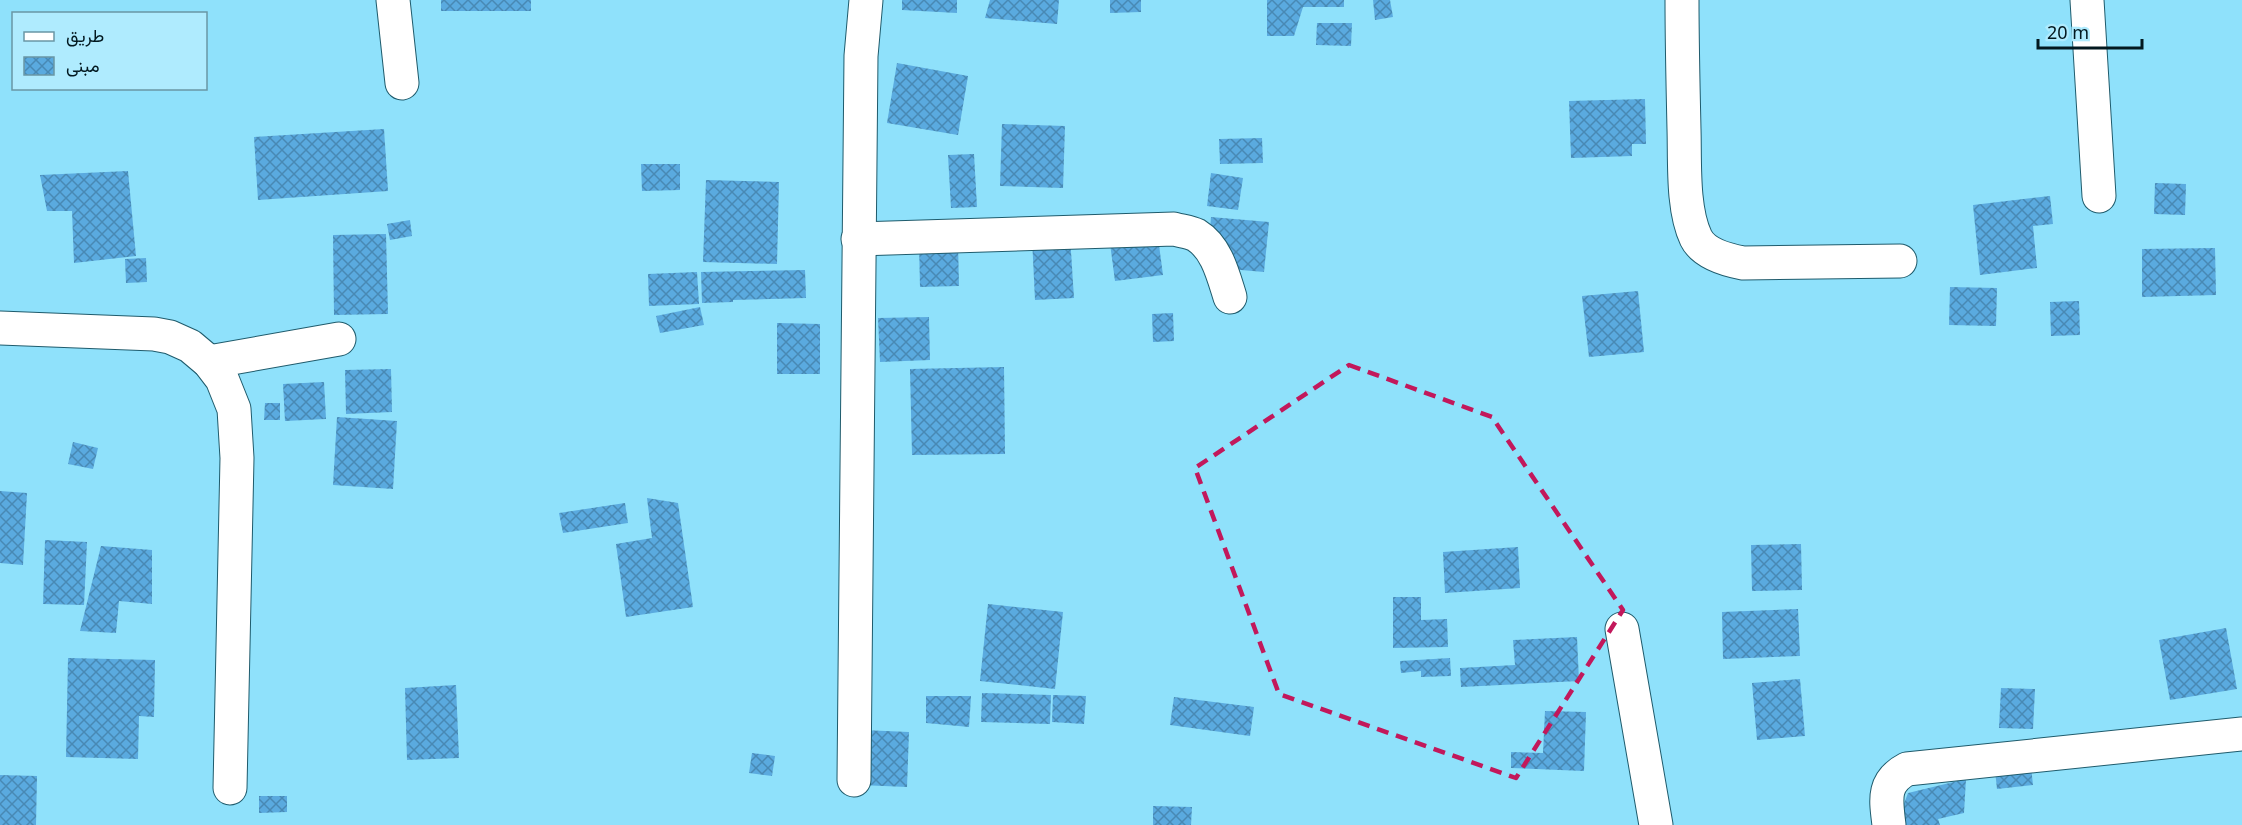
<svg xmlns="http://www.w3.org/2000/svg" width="2242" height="825" font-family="'Noto Sans',Vazirmatn,sans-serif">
	<defs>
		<pattern id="building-cross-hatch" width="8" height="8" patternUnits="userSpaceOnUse" patternTransform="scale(1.5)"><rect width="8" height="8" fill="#5aaadf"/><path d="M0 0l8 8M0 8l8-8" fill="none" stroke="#4889b4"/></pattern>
	</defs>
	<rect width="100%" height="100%" fill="#8fe1fb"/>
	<g fill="url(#building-cross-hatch)">
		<rect x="441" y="0" width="90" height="11"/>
		<path d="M 902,0 L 957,0 L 957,13 L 902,10 Z"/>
		<path d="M 990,0 L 1059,0 L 1057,24 L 985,18 Z"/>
		<path d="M 1110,0 L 1141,0 L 1141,12 L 1110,13 Z"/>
		<path d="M 1267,0 L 1344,0 L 1344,7 L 1303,7 L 1294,36 L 1267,36 Z"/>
		<path d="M 1373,0 L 1390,0 L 1393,17 L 1375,20 Z"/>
		<path d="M 1317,23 L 1352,23 L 1351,46 L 1316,45 Z"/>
		<path d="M 897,63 L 968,76 L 958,135 L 887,123 Z"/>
		<path d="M 1645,99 L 1646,144 L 1632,144 L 1632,156 L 1571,158 L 1569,101 Z"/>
		<path d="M 1002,124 L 1065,126 L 1063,188 L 1000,186 Z"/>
		<path d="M 384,129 L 388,191 L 258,200 L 254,137 Z"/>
		<path d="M 1262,138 L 1263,163 L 1220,164 L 1219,139 Z"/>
		<path d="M 974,154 L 977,207 L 951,208 L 948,155 Z"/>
		<path d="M 641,164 L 680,164 L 680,190 L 642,191 Z"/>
		<path d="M 128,171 L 136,256 L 74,263 L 72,211 L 47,211 L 40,175 Z"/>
		<path d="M 1211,173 L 1243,178 L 1238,210 L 1207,206 Z"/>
		<path d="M 706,180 L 779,182 L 777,264 L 703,262 Z"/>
		<path d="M 2155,183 L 2186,184 L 2185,215 L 2154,214 Z"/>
		<path d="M 2050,196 L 2053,224 L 2033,226 L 2037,268 L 1980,275 L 1973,205 Z"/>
		<path d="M 1211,217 L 1269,222 L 1264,272 L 1207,267 Z"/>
		<path d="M 410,220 L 412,236 L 390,240 L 387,224 Z"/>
		<path d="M 1157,230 L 1163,275 L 1115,281 L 1109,236 Z"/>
		<path d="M 386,234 L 388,314 L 334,315 L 333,235 Z"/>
		<path d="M 1070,236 L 1074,298 L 1035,300 L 1032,238 Z"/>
		<path d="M 958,243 L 959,286 L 920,287 L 919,244 Z"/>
		<path d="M 2215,248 L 2216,295 L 2142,297 L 2142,249 Z"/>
		<path d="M 146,258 L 147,282 L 126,283 L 125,259 Z"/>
		<path d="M 805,270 L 806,298 L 733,300 L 733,302 L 702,303 L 701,272 Z"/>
		<path d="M 697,272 L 699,304 L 649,306 L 648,274 Z"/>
		<path d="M 1950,287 L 1997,288 L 1996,326 L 1949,325 Z"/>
		<path d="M 1638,291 L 1644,352 L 1589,357 L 1582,296 Z"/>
		<path d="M 2079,301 L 2080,335 L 2051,336 L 2050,302 Z"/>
		<path d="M 700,307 L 704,325 L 660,333 L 656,316 Z"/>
		<path d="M 1173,313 L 1174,341 L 1153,342 L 1152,314 Z"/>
		<path d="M 929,317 L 930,360 L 880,362 L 878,318 Z"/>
		<path d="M 777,323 L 820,324 L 820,374 L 777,374 Z"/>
		<path d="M 1004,367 L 1005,454 L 912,455 L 910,369 Z"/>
		<path d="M 391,369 L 392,412 L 346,414 L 345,370 Z"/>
		<path d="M 324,382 L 326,419 L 285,421 L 283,384 Z"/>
		<path d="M 265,403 L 280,403 L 280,420 L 264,420 Z"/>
		<path d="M 337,417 L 397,421 L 393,489 L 333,485 Z"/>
		<path d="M 73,442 L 98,448 L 93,469 L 68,464 Z"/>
		<path d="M 0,491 L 27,493 L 23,565 L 0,563 Z"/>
		<path d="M 647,498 L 678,503 L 693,607 L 626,617 L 616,544 L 652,538 Z"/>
		<path d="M 625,503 L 628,523 L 563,533 L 559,513 Z"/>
		<path d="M 45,540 L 87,542 L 84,605 L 43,604 Z"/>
		<path d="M 1801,544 L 1802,590 L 1752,591 L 1751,545 Z"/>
		<path d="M 101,546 L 152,550 L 152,604 L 119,601 L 116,633 L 80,631 Z"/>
		<path d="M 1518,547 L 1520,588 L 1445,593 L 1443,552 Z"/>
		<path d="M 1393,597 L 1421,597 L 1421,620 L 1447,619 L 1448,647 L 1393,648 Z"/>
		<path d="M 988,604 L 1063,612 L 1055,689 L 980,681 Z"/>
		<path d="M 1798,609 L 1800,656 L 1723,659 L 1722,612 Z"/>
		<path d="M 2226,628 L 2237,689 L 2170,700 L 2159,640 Z"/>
		<path d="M 1577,637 L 1579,681 L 1461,687 L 1460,668 L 1515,665 L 1513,640 Z"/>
		<path d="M 68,658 L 155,660 L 154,717 L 139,716 L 138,759 L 66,757 Z"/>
		<path d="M 1450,658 L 1451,676 L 1421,677 L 1421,671 L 1401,673 L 1400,661 Z"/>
		<path d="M 1800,679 L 1805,736 L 1757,740 L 1752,683 Z"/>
		<path d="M 456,685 L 459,758 L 407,760 L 405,688 Z"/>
		<path d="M 2001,688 L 2035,689 L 2033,729 L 1999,728 Z"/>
		<path d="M 982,693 L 1051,695 L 1050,724 L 981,722 Z"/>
		<path d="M 1053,695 L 1086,696 L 1084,724 L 1052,722 Z"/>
		<path d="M 926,696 L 971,696 L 969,727 L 926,723 Z"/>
		<path d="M 1174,697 L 1254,707 L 1250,736 L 1170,725 Z"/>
		<path d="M 1545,711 L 1586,712 L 1584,771 L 1511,768 L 1511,752 L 1543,753 Z"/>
		<path d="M 862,730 L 909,732 L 907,787 L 860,785 Z"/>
		<path d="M 752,753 L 775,756 L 772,776 L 749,773 Z"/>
		<path d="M 2030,757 L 2033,785 L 1997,789 L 1994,761 Z"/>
		<path d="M 0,775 L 37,776 L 36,825 L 0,825 Z"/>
		<path d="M 1966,779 L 1964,813 L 1938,819 L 1940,825 L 1896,825 L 1908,793 Z"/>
		<path d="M 259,796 L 287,796 L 287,812 L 259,813 Z"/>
		<path d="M 1153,806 L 1192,807 L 1191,825 L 1153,825 Z"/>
	</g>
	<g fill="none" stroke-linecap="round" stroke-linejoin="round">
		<g stroke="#1f5b6c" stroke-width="35">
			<g id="minor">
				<path d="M 393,0 L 402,83"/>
				<path d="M 1682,0 C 1682,43 1683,86 1684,129 C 1685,161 1682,209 1696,238 C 1704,254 1727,260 1743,263 L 1900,261"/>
				<path d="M 2087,0 L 2099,196"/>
				<path d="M 858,239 L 1174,229 C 1181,231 1190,232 1196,235 C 1217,248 1223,275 1230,297"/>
				<path d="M 0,328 L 154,334 L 170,337 L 190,346 L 209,362 L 222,379 L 234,409 L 237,458 L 230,788"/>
				<path d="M 209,362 L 339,339"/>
				<path d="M 1622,629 L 1656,825"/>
				<path d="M 854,780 L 861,56 L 866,0"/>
				<path d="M 1889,825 C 1886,800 1882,782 1907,769 L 2242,734"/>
			</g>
		</g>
		<use href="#minor" stroke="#fff" stroke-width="33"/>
	</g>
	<path fill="none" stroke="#c2185b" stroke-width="4.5" stroke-dasharray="12 8" stroke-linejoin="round" d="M 1349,365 L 1492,417 L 1623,610 L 1516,778 L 1279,694 L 1195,468 Z"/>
	<rect x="12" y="12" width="195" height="78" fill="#afebfe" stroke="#6a97a5" stroke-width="1.5"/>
	<rect x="24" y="32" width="30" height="9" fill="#ffffff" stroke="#6a97a5" stroke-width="1.5"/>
	<text x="66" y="42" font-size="18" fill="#02181f">طريق</text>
	<rect x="24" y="57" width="30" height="18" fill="url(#building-cross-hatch)" stroke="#6a97a5" stroke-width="1.5"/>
	<text x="66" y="72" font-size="18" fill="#02181f">مبنى</text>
	<path d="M2038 39v9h104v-9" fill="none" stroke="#02181f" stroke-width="3"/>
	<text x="2047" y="39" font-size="18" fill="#02181f" stroke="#afebfe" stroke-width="4.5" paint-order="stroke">20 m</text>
</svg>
